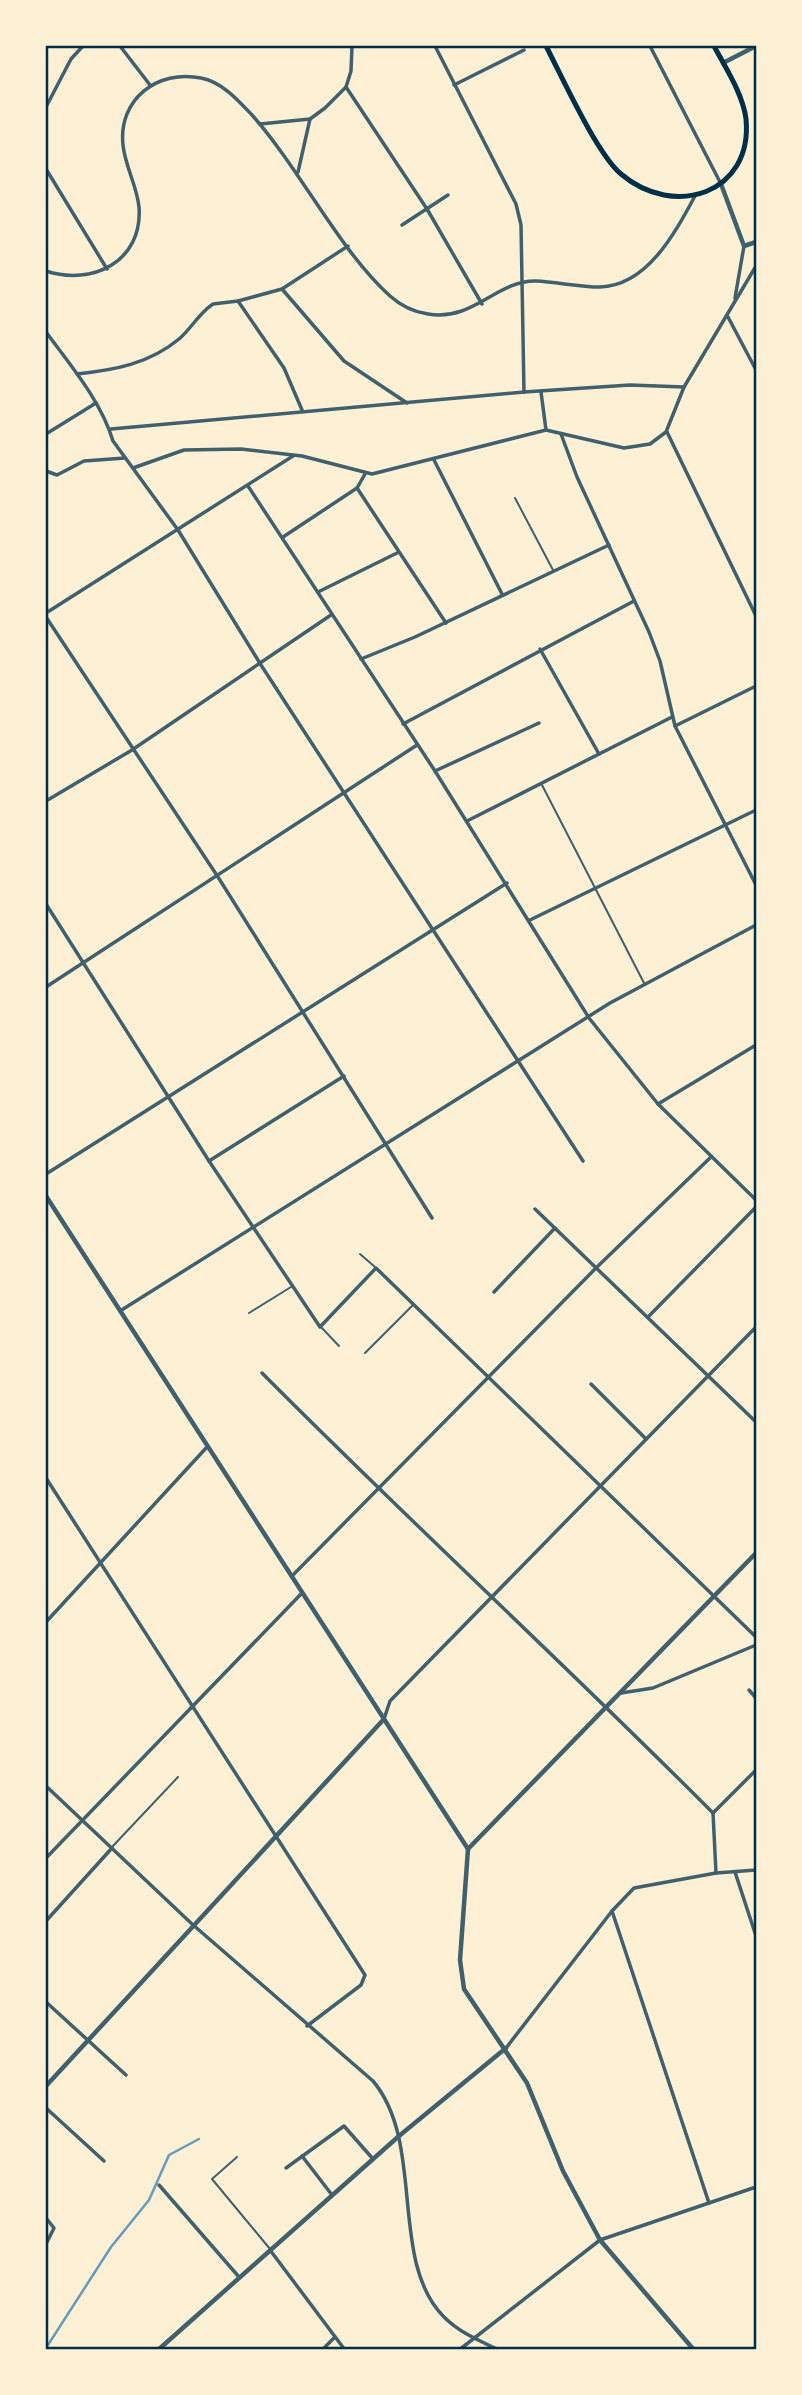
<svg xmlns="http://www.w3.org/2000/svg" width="802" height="2395" font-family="Raleway,sans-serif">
	<rect width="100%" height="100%" fill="#fdf0d5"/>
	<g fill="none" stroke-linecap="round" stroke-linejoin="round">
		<path stroke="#669bbc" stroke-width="2.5" d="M 46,2348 L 111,2247 L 149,2200 L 169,2155 L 199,2139"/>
		<g stroke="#3f606c" stroke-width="2">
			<path d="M 515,498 L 553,570"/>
			<path d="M 542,785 L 644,983"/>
			<path d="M 360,1254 L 375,1267"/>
			<path d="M 249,1313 L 291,1287"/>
			<path d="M 321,1327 L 339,1346"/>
			<path d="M 365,1353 L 413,1305"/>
			<path d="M 112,1847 L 178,1777"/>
			<path d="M 237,2157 L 212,2179 L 270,2249"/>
		</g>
		<g stroke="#3f606c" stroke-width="3.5">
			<path d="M 120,46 L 150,85"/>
			<path d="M 435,46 L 516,204 L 521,225 L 524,392"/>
			<path d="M 650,46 L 721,184"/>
			<path d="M 454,85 L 524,50"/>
			<path d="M 346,87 L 427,209 L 482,304"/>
			<path d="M 46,107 L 71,59 L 83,46"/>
			<path d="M 260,124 L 310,119 L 325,108 L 346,87 L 351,71 L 352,46"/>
			<path d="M 46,169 L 107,269"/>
			<path d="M 298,172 L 310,119"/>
			<path d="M 402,225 L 448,195"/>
			<path d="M 46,271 C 92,286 143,262 139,207 C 137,186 125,166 123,145 C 118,99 158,69 201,78 C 222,82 238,100 252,115 C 300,169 339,250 390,296 C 400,305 414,312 428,314 C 473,322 497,280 536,281 C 557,282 579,287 600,287 C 647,286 675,233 695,196"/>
			<path d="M 282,289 L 344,361 L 407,403"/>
			<path d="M 735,298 L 744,246"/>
			<path d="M 238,301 L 284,368 L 302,410"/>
			<path d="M 728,317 L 756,370"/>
			<path d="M 46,332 C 71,366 101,401 113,441 L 178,530 L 261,665 L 583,1161"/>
			<path d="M 77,374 C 114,370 149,364 179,339 C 191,329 199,313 213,304 L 238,301 L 282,289 L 348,246"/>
			<path d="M 541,392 L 546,430"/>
			<path d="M 111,429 L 524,392 L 630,385 L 684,387"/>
			<path d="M 667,432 L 756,616"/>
			<path d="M 46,434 L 96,403"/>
			<path d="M 561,434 L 577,477 L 649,632 L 660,661 L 675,726 L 756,885"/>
			<path d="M 434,460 L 502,594"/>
			<path d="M 133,468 L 184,450 L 241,449 L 302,456 L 372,474 L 546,430 L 624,448 L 650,444 L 666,432 L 684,387 L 756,266"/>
			<path d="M 46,471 L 57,475 L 84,461 L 125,458"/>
			<path d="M 365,474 L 357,488 L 446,623"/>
			<path d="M 248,486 L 435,771 L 589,1018 L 658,1104 L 756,1200"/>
			<path d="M 283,537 L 357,488"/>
			<path d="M 318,592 L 397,553"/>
			<path d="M 46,613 L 293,456"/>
			<path d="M 46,617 L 218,877 L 432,1218"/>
			<path d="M 540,649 L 599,754"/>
			<path d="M 361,659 L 415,637 L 609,545"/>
			<path d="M 403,724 L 634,601"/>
			<path d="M 675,726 L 756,686"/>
			<path d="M 435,771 L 539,723"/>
			<path d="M 46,801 L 132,750 L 331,615"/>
			<path d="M 467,821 L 672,717"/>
			<path d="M 46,904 L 209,1161 L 320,1327 L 376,1268 L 756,1637"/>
			<path d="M 530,920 L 756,810"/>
			<path d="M 46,987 L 417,745"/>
			<path d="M 658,1104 L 756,1045"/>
			<path d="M 209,1161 L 344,1076"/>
			<path d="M 46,1174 L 507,883"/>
			<path d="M 535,1209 L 756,1422"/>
			<path d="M 494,1292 L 555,1228"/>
			<path d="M 120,1311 L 610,1003 L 756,925"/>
			<path d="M 649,1316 L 756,1207"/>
			<path d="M 262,1373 C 410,1522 565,1664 713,1813"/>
			<path d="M 591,1384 L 646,1439"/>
			<path d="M 46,1478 L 365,1975 L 361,1985 L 307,2026"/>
			<path d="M 292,1576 L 597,1267 L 711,1157"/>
			<path d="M 46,1622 L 207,1447"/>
			<path d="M 749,1690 L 756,1698"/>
			<path d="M 621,1693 L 653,1688 L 756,1645"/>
			<path d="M 384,1719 L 390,1701 L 756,1327"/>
			<path d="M 46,1786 L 192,1924 L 373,2081 C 426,2144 388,2261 444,2317 C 460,2333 480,2341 499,2350"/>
			<path d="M 46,1858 L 302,1593"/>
			<path d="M 735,1872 L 756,1936"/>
			<path d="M 716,1873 L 713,1813 L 756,1770"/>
			<path d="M 612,1911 L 709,2203"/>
			<path d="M 46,1921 L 112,1848"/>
			<path d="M 46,2002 L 126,2075"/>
			<path d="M 506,2048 L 612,1911 L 634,1888 L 716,1873 L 756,1870"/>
			<path d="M 46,2108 L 104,2161"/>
			<path d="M 302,2156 L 332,2195"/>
			<path d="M 286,2168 L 344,2126 L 373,2159"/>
			<path d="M 159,2185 L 239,2277"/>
			<path d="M 46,2218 L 54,2228 L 46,2244"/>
			<path d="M 270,2250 L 345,2350"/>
			<path d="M 322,2350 L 335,2337"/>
			<path d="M 459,2350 L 600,2240 L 756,2187"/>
		</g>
		<g stroke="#3f606c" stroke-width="4.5">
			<path d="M 723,63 L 756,46"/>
			<path d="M 721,184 L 744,246 L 756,242"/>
			<path d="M 46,1196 L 468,1849 L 460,1960 L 464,1989 L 527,2083 L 563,2171 L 600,2240 L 694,2350"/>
			<path d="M 468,1849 L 756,1553"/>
			<path d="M 46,2086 L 384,1719"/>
			<path d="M 158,2350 L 399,2136 L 506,2048"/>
		</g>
		<path stroke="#003049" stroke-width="5" d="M 546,46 C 562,77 597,154 621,174 C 674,219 753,194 746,119 C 743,94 725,67 714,46"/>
	</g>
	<rect width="802" height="2395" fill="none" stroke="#fdf0d5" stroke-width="94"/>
	<rect x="47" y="47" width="708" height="2301" fill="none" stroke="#003049" stroke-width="2.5"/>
</svg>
